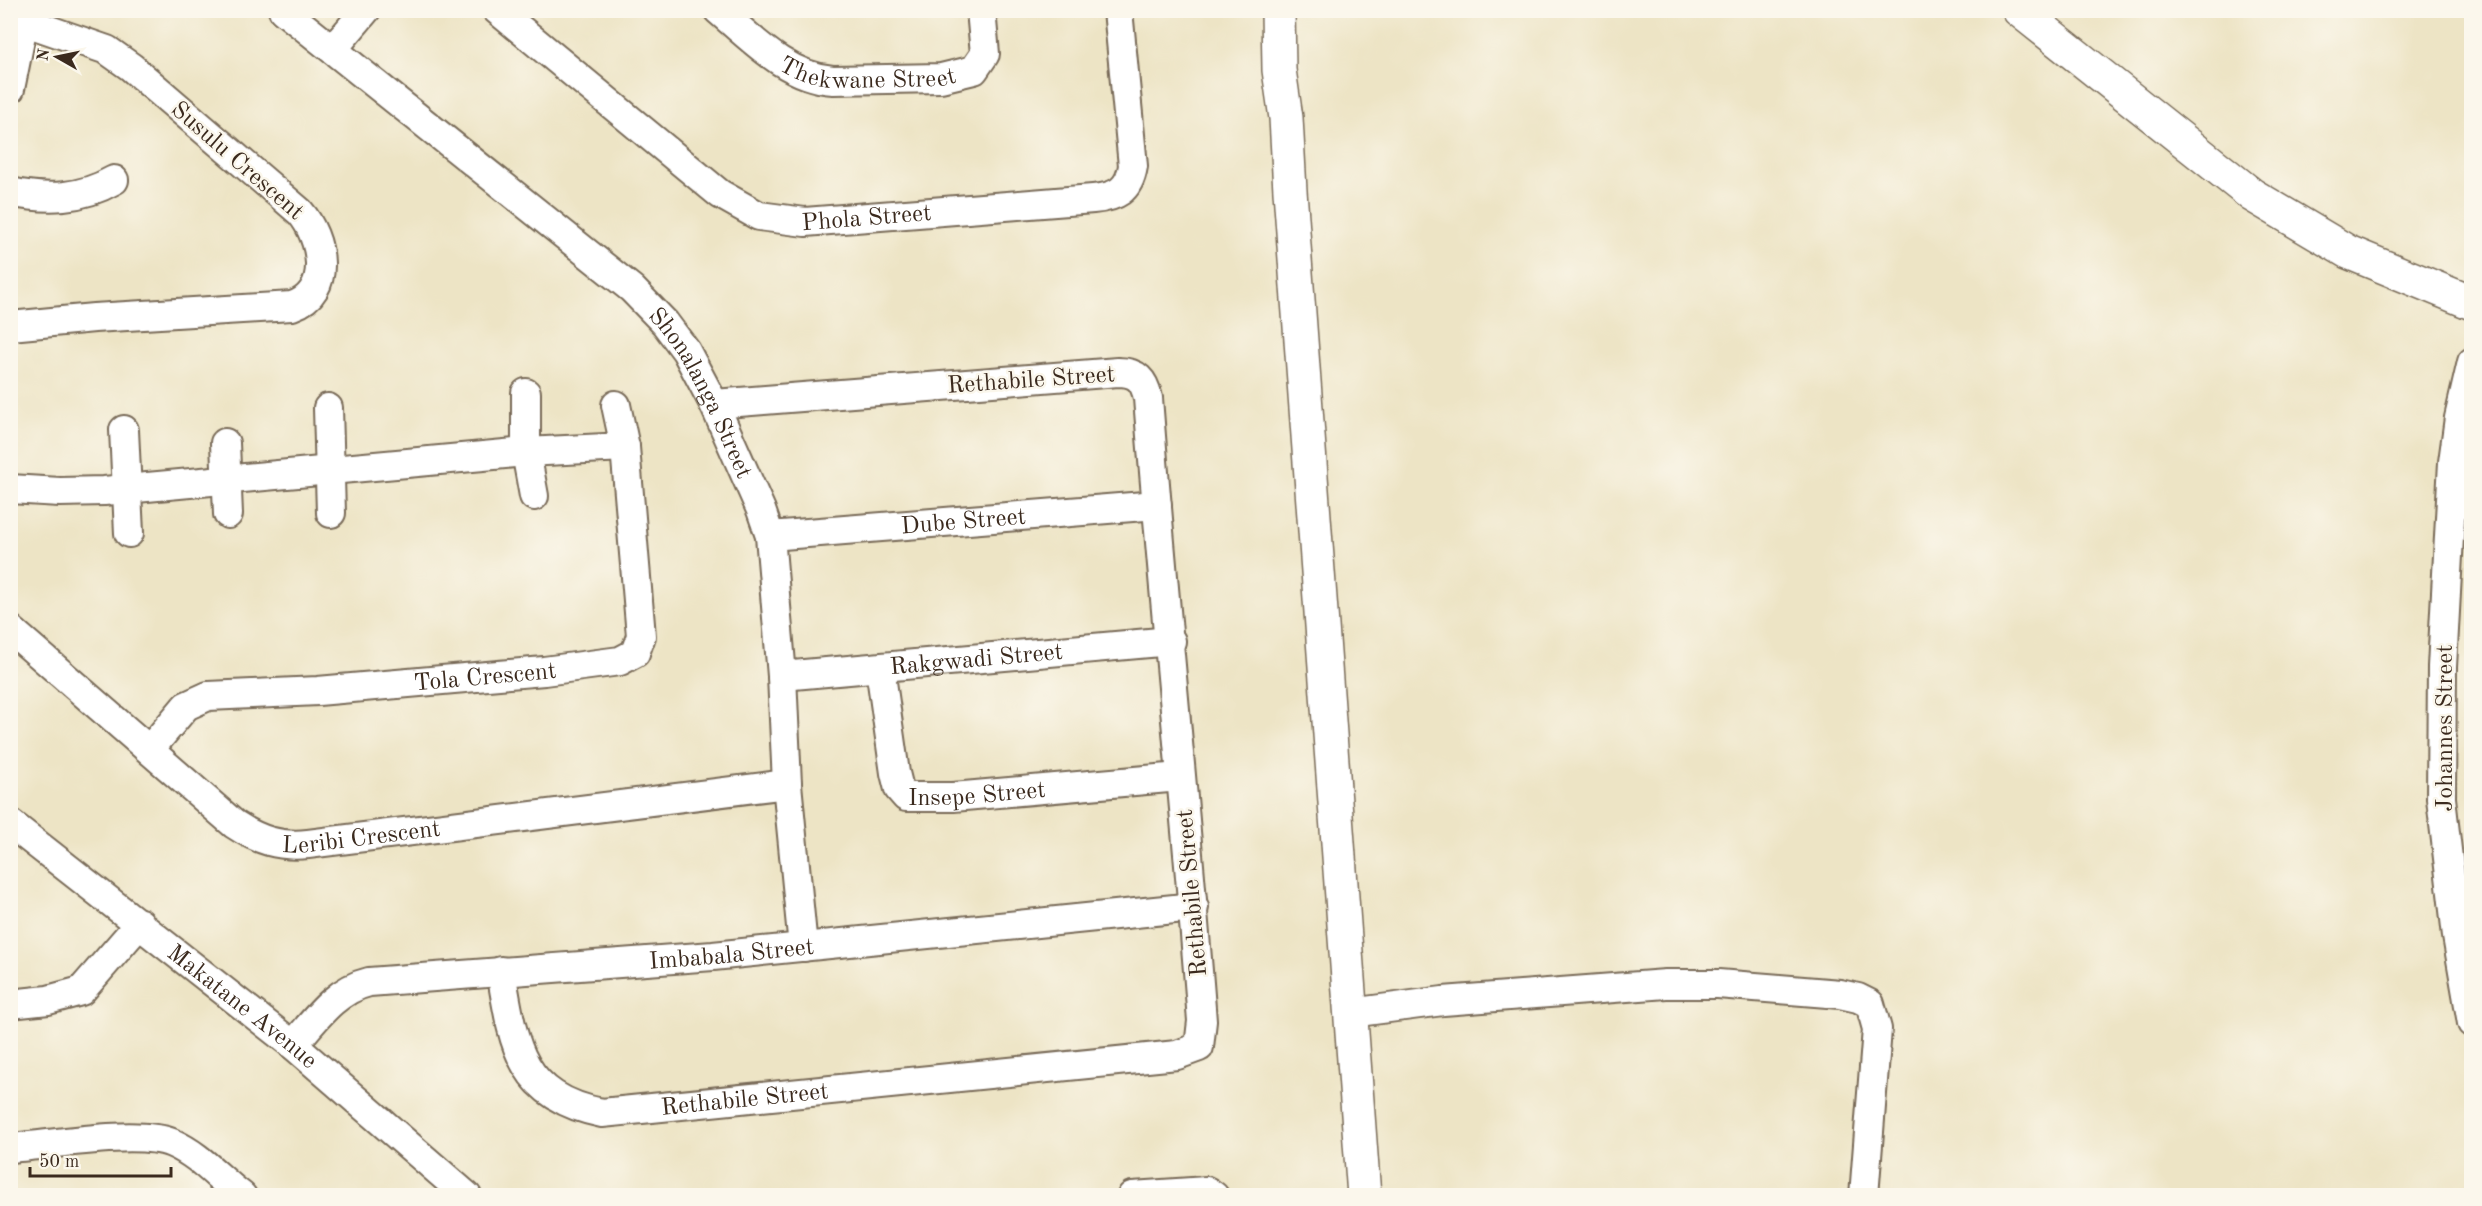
<svg xmlns="http://www.w3.org/2000/svg" width="2482" height="1206" font-family="'Old Standard TT',serif">
	<rect width="100%" height="100%" fill="#fbf7ec"/>
	<filter id="ink" filterUnits="userSpaceOnUse"><feTurbulence type="fractalNoise" baseFrequency=".0167" numOctaves="2"/><feDisplacementMap in="SourceGraphic" scale="12" xChannelSelector="R" yChannelSelector="G"/><feConvolveMatrix kernelMatrix="1 2 1 2 8 2 1 2 1" color-interpolation-filters="sRGB"/></filter>
	<filter id="wash" filterUnits="userSpaceOnUse"><feTurbulence type="fractalNoise" baseFrequency=".008" numOctaves="4" result="noise"/><feDisplacementMap in="SourceGraphic" scale="24" xChannelSelector="R" yChannelSelector="G"/><feGaussianBlur stdDeviation="1.35" result="paint"/><feColorMatrix in="noise" values="0 0 0 0 0 0 0 0 0 0 0 0 0 0 0 0 0 1.4 0 .05"/><feComposite in="paint" operator="in"/></filter>
	<g filter="url(#wash)">
		<rect width="100%" height="100%" fill="#ede4c5"/>
	</g>
	<g filter="url(#ink)">
		<g fill="none" stroke-linecap="round" stroke-linejoin="round">
			<g stroke="#796b58" stroke-width="32">
				<g id="minor">
					<path id="s1" d="M 283,10 L 632,289 L 665,323 L 686,351 L 714,404 L 761,510 L 770,536 L 782,676 L 787,784 L 803,947"/>
					<path id="s2" d="M 497,10 L 720,194 L 759,216 L 805,222 L 1093,199 C 1116,197 1129,191 1133,166 L 1118,10"/>
					<path id="s3" d="M 718,10 C 752,39 787,77 833,80 L 941,78 L 974,70 L 985,54 L 981,10"/>
					<path d="M 333,49 L 366,10"/>
					<path d="M 10,89 L 26,10"/>
					<path d="M 10,192 C 47,200 81,199 114,180"/>
					<path d="M 10,326 L 94,318 L 292,306 C 334,292 322,237 300,212 L 131,67 L 107,50 L 23,21"/>
					<path d="M 2472,362 L 2459,418 L 2453,462 L 2442,667 L 2441,798 L 2457,936 L 2472,1023"/>
					<path d="M 526,393 L 526,452 L 534,496"/>
					<path d="M 328,408 L 331,513"/>
					<path d="M 124,430 L 129,533"/>
					<path d="M 225,443 L 228,514"/>
					<path d="M 10,489 L 60,492 L 104,491 L 526,452 L 625,447"/>
					<path id="s4" d="M 770,536 L 1157,505"/>
					<path id="s5" d="M 10,629 L 234,824 C 258,840 279,847 308,844 L 787,784"/>
					<path id="s6" d="M 880,668 L 895,773 L 899,789 L 906,797 L 953,797 L 1180,777"/>
					<path id="s7" d="M 782,676 L 1171,641"/>
					<path id="s8" d="M 150,749 L 186,706 L 208,696 L 318,691 L 544,671 L 620,661 L 635,653 L 641,636 L 625,447 L 616,405"/>
					<path id="s9" d="M 10,823 L 293,1045 L 467,1196"/>
					<path id="s10" d="M 501,971 C 513,1043 519,1097 602,1113 L 1177,1055 L 1199,1047 L 1202,1021 C 1186,813 1164,606 1148,398 C 1144,380 1137,372 1118,372 L 714,404"/>
					<path d="M 10,1004 L 48,1000 L 81,991 L 140,923"/>
					<path d="M 1350,1013 L 1443,1001 L 1666,984 L 1718,984 L 1840,994 L 1858,998 L 1870,1004 L 1877,1029 L 1864,1196"/>
					<path id="s11" d="M 293,1045 C 315,1020 335,990 369,982 L 713,956 L 1194,907"/>
					<path d="M 10,1148 C 49,1145 138,1129 172,1143 C 200,1155 218,1178 242,1196"/>
					<path d="M 1132,1196 L 1207,1191 L 1214,1196"/>
				</g>
			</g>
			<g stroke="#796b58" stroke-width="36">
				<g id="major">
					<path d="M 1278,10 L 1279,70 L 1286,118 L 1290,191 L 1364,1196"/>
					<path d="M 2019,10 L 2252,195 L 2348,252 L 2472,303"/>
				</g>
			</g>
			<use href="#minor" stroke="#fff" stroke-width="28"/>
			<use href="#major" stroke="#fff" stroke-width="33"/>
		</g>
	</g>
	<g text-anchor="middle" stroke-width="5" stroke-linejoin="round" paint-order="stroke">
		<g font-size="24" fill="#3b2a1e" stroke="#fbf7ec">
			<text dy="8" stroke="none"><textPath href="#s3" startOffset="171">Thekwane Street</textPath></text>
			<text transform="translate(238 160) rotate(41)" y="8">Susulu Crescent</text>
			<text dy="8" stroke="none"><textPath href="#s2" startOffset="442">Phola Street</textPath></text>
			<text transform="translate(1031 379) rotate(-4)" y="8">Rethabile Street</text>
			<text dy="8" stroke="none"><textPath href="#s1" startOffset="573">Shonalanga Street</textPath></text>
			<text dy="8" stroke="none"><textPath href="#s4" startOffset="194">Dube Street</textPath></text>
			<text dy="8" stroke="none"><textPath href="#s7" startOffset="195">Rakgwadi Street</textPath></text>
			<text dy="8" stroke="none"><textPath href="#s8" startOffset="358">Tola Crescent</textPath></text>
			<text transform="translate(2444 728) rotate(-90)" y="8">Johannes Street</text>
			<text dy="8" stroke="none"><textPath href="#s6" startOffset="204">Insepe Street</textPath></text>
			<text dy="8" stroke="none"><textPath href="#s5" startOffset="429">Leribi Crescent</textPath></text>
			<text transform="translate(1191 893) rotate(-95)" y="8">Rethabile Street</text>
			<text dy="8" stroke="none"><textPath href="#s11" startOffset="464">Imbabala Street</textPath></text>
			<text dy="8" stroke="none"><textPath href="#s9" startOffset="296">Makatane Avenue</textPath></text>
			<text dy="8" stroke="none"><textPath href="#s10" startOffset="334">Rethabile Street</textPath></text>
		</g>
	</g>
	<rect width="2482" height="1206" fill="none" stroke="#fbf7ec" stroke-width="36"/>
	<g transform="translate(57 57) rotate(279)" stroke="#fbf7ec" stroke-width="4.5" paint-order="stroke">
	<path d="M0-4.5L10 22L0 15L-10 22Z" fill="#3b2a1e"/>
	<text y="-9" font-size="16" font-weight="bold" text-anchor="middle" fill="#3b2a1e">N</text>
	</g>
	<path d="M30 1167v9h141v-9" fill="none" stroke="#3b2a1e" stroke-width="3"/>
	<text x="39" y="1167" font-size="18" fill="#3b2a1e" stroke="#fbf7ec" stroke-width="4.5" paint-order="stroke">50 m</text>
</svg>
